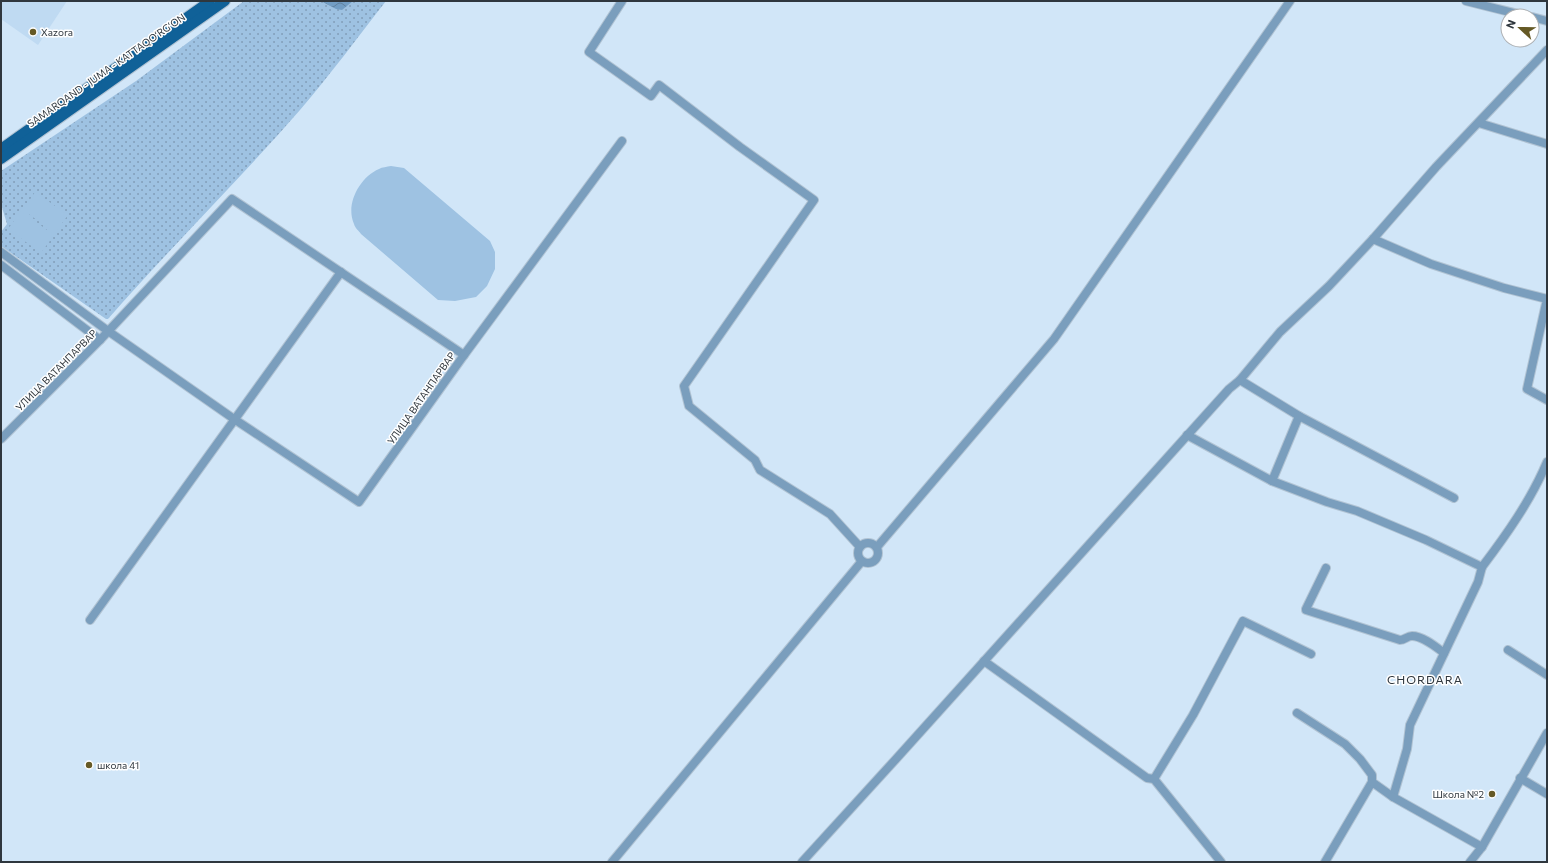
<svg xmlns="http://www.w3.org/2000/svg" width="1548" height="863" font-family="Commissioner,sans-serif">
	<defs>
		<pattern id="park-dots" width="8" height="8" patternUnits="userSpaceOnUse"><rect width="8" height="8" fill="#9ec2e2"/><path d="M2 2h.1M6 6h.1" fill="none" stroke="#819eb9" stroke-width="1.8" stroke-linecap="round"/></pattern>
		<pattern id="water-waves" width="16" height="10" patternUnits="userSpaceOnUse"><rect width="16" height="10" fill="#729ec5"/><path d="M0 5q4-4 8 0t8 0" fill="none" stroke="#5e82a1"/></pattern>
	</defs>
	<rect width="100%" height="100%" fill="#d1e6f8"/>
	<path fill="#bfdaf2" d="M 1,1 L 67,1 L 38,45 L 1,19 Z"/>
	<path fill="url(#park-dots)" d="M 244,1 L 386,1 C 358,37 330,75 300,110 C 238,181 170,248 108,319 L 106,319 L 1,246 L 1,232 L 7,224 L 1,204 L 1,171 L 136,81 Z"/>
	<g fill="#9ec2e2">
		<path d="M 391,166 L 404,168 L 490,241 L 495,252 L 495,269 L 487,286 L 476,297 L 455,301 L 438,300 L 361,234 C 359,231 355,228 354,224 C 345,204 360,177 379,169 C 382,167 387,167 391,166 Z"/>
		<path d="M 35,192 L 68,215 L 55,233 L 23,210 Z"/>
		<path d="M 21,211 L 54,235 L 41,253 L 8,229 Z"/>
	</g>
	<path fill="url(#water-waves)" d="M 321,1 L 353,1 L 342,10 L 336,9 Z"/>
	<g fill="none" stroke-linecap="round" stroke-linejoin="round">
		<g stroke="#b1c3d3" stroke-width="10">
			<g id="minor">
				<path d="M 622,1 L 589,52 L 651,96 L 659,85 L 740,147 L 814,200 L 684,386 L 689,406 L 755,460 L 760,470 L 830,514 L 860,547"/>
				<path d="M 1466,1 L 1526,16"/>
				<path d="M 1532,17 L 1547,21"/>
				<path d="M 1479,123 L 1547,144"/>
				<path d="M 1373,239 L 1431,264 L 1504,288 L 1547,299 L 1527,389 L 1547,400"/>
				<path d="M 1,252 L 108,331 L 234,419 L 359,502 L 464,355 L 232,199 C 188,246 144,293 100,340 L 1,439"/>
				<path d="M 1,265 L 100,340"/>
				<path d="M 464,355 L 622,141"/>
				<path d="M 1299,416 L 1272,481 L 1327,502 L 1357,511 L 1426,540 L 1482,567 L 1478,582 L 1410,725 L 1407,749 L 1393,797 L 1372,782 L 1325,862"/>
				<path d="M 1187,435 L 1272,481"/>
				<path d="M 1454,498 L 1299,416 L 1240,380 L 1280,332 L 1329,286 L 1373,239 L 1436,167 L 1547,50"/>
				<circle cx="868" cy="553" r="10"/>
				<path d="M 877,547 L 1054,339 L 1290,1"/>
				<path d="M 1482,567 C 1507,534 1531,500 1547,462"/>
				<path d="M 1326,568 L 1306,609 L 1306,610 L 1400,640 C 1405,640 1407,636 1412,636 C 1423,636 1436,647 1444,653"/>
				<path d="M 90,620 L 341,272"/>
				<path d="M 1508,650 L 1547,675"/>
				<path d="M 984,661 L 1147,778 L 1154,779 L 1221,862"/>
				<path d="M 1297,713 L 1345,744 L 1360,759 L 1372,775 L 1372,782"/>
				<path d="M 1520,778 L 1547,794"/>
				<path d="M 1154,779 L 1193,715 L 1243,621 L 1311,654"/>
				<path d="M 1393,797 L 1482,847"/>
				<path d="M 612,862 L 862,561"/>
				<path d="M 802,862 L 896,759 L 1229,389 L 1240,380"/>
				<path d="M 1470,862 L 1482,847 L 1547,733"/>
			</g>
		</g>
		<g stroke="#b1c3d3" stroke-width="12">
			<g id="major">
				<path d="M 1,149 L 210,1"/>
				<path d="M 1,159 L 225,1"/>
			</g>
		</g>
		<use href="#minor" stroke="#7a9ebd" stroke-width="8"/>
		<use href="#major" stroke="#106198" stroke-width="10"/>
	</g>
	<g fill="#655925" stroke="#fff" stroke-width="1.5">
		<circle cx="33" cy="32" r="4"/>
		<circle cx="89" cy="765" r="4"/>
		<circle cx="1492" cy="794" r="4"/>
	</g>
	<g text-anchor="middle" stroke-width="3" stroke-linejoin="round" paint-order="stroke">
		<g font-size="10" fill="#2f373e" stroke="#fff" text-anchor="start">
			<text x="41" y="36">Xazora</text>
			<text x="97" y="769">школа 41</text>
			<text x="1484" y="798" text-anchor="end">Школа №2</text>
		</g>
		<g font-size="10" fill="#2f373e" stroke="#fff">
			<text transform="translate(106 70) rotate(-35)" y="4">SAMARQAND - JUMA - KATTAQO‘RG‘ON</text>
			<text transform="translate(56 370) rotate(-45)" y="4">УЛИЦА ВАТАНПАРВАР</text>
			<text transform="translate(421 398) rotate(-55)" y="4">УЛИЦА ВАТАНПАРВАР</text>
		</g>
		<g font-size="12" letter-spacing="1" fill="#2f373e" stroke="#fff">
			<text x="1425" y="684">CHORDARA</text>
		</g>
	</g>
	<rect width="1548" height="863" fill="none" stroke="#2f373e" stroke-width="4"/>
	<g transform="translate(1520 28) rotate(292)"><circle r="19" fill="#ffffff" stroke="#acafb2"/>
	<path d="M0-3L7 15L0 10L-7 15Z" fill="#655925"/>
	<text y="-6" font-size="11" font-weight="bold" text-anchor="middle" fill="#2f373e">N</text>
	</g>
</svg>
